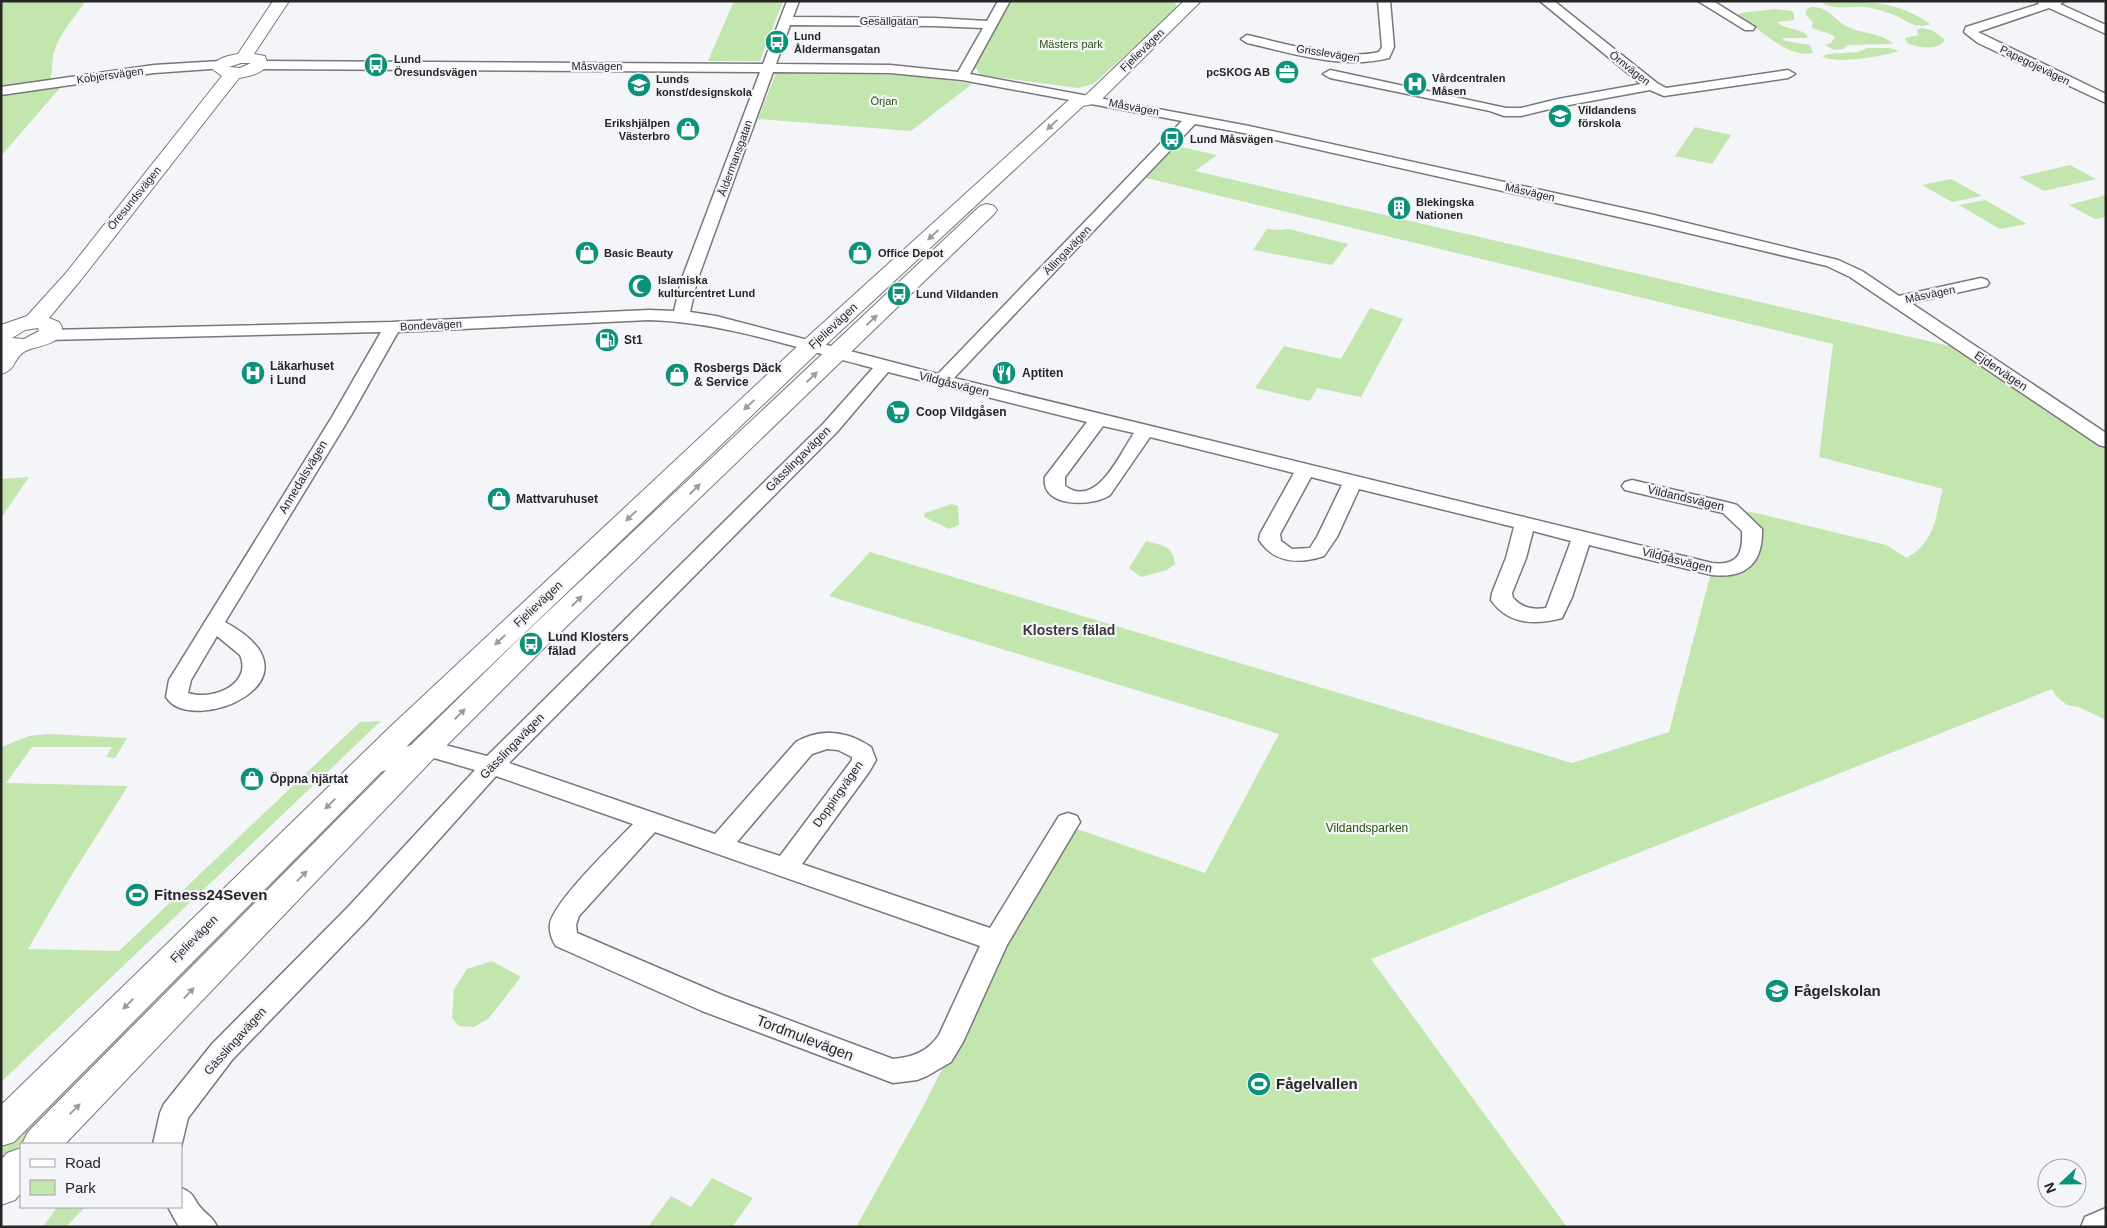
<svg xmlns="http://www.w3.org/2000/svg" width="2107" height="1228" font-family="Arial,sans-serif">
	<rect width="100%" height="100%" fill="#f4f5f9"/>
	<g fill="#c3e5ae">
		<path d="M 1,1 L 86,1 C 75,17 59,33 54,52 C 51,62 54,70 49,83 L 66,81 L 1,156 Z"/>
		<path d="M 734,1 L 783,1 L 760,61 L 708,61 Z"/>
		<path d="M 1008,1 L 1174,1 L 1178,8 L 1093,84 L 1078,88 L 980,75 L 977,69 L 972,68 Z"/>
		<path d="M 1825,1 C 1863,1 1897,0 1930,24 C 1916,30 1906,20 1894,15 C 1887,12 1879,10 1871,8 C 1854,4 1838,12 1822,3 Z"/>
		<path d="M 1811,7 C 1828,6 1834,20 1848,27 C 1862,34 1883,33 1893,44 L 1848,45 L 1843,49 L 1834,50 L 1825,45 L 1831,43 L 1835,37 L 1830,34 L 1812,28 L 1813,22 L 1806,15 L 1806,10 Z"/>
		<path d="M 1776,9 L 1792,11 L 1794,14 L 1794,20 L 1777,22 C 1785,30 1799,27 1808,36 L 1806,38 L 1782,38 L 1785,41 L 1810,45 L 1813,53 C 1790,58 1768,36 1751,24 C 1747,20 1742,19 1738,15 L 1740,13 Z"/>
		<path d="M 1921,28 L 1932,30 L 1945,40 C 1938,51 1918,48 1907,43 L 1905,38 L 1918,35 L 1917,30 Z"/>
		<path d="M 1868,48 L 1889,48 L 1899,51 C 1885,56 1835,65 1822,56 L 1829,54 L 1858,52 Z"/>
		<path d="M 776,73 C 842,73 906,72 972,84 L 911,131 L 758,119 Z"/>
		<path d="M 1695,127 L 1731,135 L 1712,164 L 1675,156 Z"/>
		<path d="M 1168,144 L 1217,155 L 1195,171 L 1971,351 L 2106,441 L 2106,720 L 2079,707 L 2067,705 L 2056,696 L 2052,689 L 1371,959 L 1567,1227 L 856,1227 L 922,1109 L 1032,891 L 1071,827 L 1205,873 L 1279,734 L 829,596 L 870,552 L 1572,763 L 1669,732 L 1712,569 L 1729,571 L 1753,538 L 1730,509 L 1761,514 L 1886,545 L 1907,558 C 1937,539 1934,519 1943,489 L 1819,457 L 1833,344 L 1138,176 Z"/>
		<path d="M 2070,165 L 2096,179 L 2044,191 L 2019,177 Z"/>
		<path d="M 1951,179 L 1982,196 L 1952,202 L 1922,185 Z"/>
		<path d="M 2106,195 L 2106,217 L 2095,219 L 2069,205 Z"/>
		<path d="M 1985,200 L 2027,224 L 2000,229 L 1959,205 Z"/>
		<path d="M 1267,229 L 1279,230 L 1289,229 L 1348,244 L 1332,265 L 1253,250 Z"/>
		<path d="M 1370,308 L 1403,319 L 1361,397 L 1317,388 L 1310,401 L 1255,388 L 1284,346 L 1341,359 Z"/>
		<path d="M 29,477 L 1,518 L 1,479 Z"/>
		<path d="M 952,504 L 958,506 L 959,525 L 949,529 L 924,517 L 925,513 Z"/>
		<path d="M 1146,541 C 1161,545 1174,546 1175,564 L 1167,570 L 1141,577 L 1129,568 Z"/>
		<path d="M 381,721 L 1,1082 L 1,747 L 29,736 L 48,734 L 127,738 L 115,758 L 106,757 L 112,747 L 32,747 L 6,783 L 128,786 L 63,889 L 28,949 L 119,951 L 360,722 Z"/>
		<path d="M 354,792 L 365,795 L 1,1165 L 1,1146 Z"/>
		<path d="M 492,961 L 521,977 L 488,1019 L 474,1027 L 459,1026 L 452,1018 L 454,989 L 467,969 Z"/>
		<path d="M 712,1178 L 753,1198 L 732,1227 L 648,1227 L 671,1196 L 691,1207 Z"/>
		<path d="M 57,1207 L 85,1207 L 66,1227 L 43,1227 Z"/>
	</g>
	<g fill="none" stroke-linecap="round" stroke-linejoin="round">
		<g stroke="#78787c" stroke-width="3">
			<g id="street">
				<path d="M 787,1 L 799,1 L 793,17 L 934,18 L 987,21 L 998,1 L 1010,1 L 970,74 L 1249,126 L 1650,214 L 1838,260 L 1862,271 L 1899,296 L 1981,278 L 1987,280 L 1989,283 L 1987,286 L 1911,303 L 2106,433 L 2106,447 L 2099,445 L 1850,277 L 1827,266 L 1650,224 L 1249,134 L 1195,124 L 954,378 L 1712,563 C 1738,566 1743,554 1742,531 L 1723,513 L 1625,490 L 1622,486 L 1625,482 L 1632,480 L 1730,503 L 1737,505 L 1762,529 C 1763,563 1746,579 1712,575 L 1589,545 L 1572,597 L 1562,618 C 1536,625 1508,625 1491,600 L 1492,593 L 1506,558 L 1514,527 L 1359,489 L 1337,537 L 1324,556 C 1299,564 1275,564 1259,540 L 1260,534 L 1294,473 L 1150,437 L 1110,495 C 1093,507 1040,508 1045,477 L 1087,422 L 888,372 L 837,432 L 509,763 L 715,834 L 796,742 C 821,728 847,731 871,747 L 876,760 L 869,772 L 802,864 L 990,928 L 1059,816 L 1068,813 L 1077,816 L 1080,822 L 1007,945 L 963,1042 L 951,1062 L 927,1076 L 917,1080 L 893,1083 L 702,1011 L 556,946 C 552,940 549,932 550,924 C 554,901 614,844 633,824 L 496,776 L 366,921 L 232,1060 L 188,1118 L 181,1147 L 181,1144 L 153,1144 L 160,1113 L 164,1104 L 212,1044 L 348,907 L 475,770 L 427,756 L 369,776 L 361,774 L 357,768 L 361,762 L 426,740 L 487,756 L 823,424 L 873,368 C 799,349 725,322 649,320 L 398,332 L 350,417 L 225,622 C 332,680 191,738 166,697 L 169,680 L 332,417 L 381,332 L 48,340 L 42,339 L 39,335 L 42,331 L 48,330 L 392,322 L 649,310 L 674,311 L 681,281 L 760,72 L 260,69 L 254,65 L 260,61 L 763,64 ZM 790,25 L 934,26 L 983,28 L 958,72 L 890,65 L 776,64 ZM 773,72 L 890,73 L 962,80 L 1182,121 L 938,374 L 716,316 L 690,312 L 697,281 ZM 1103,426 L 1134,433 C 1119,455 1097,509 1065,486 L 1065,477 ZM 1311,477 L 1342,485 L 1317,537 L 1310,548 L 1292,549 L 1281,541 L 1280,534 ZM 1533,531 L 1571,541 L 1546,608 C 1532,610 1523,608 1513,598 L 1512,593 L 1526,558 ZM 217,636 L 240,655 C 253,685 211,701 188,693 L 191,680 ZM 827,749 L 838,750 L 852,757 L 852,760 L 780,856 L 737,842 L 812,754 ZM 655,832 L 980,946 L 939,1035 C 927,1052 913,1057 893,1059 L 722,995 L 577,933 L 576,925 L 579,916 Z"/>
				<path d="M 1378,1 L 1390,1 L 1394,47 L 1389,58 C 1342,70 1292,53 1247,43 L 1241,39 L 1247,35 C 1283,43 1343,61 1379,52 L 1382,47 Z"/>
				<path d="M 1540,1 L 1554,1 L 1657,83 L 1666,88 L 1788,70 L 1795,74 L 1788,78 L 1664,96 L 1650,90 L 1558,107 L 1521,116 L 1504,116 L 1490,111 L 1330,78 L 1323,74 L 1330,70 L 1506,108 L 1521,108 L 1558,99 L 1641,84 Z"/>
				<path d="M 1698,1 L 1713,1 L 1755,27 L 1753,30 L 1745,30 Z"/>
				<path d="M 2037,1 L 2065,1 L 2060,4 L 2106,25 L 2106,34 L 2049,8 L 1978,32 L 2106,94 L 2106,103 L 1978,43 L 1964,32 L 1966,27 L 2039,4 Z"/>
				<path d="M 220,61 L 225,62 L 226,65 L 225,68 L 154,73 L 1,95 L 1,87 L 154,65 Z"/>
				<path d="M 181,1188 C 196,1194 192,1198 201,1208 C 208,1216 213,1217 217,1227 L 179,1227 L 168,1207 L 181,1207 Z"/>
				<path d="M 2106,1208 L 2106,1227 L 2081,1227 L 2085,1217 Z"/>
			</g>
		</g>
		<g stroke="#78787c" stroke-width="2">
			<g id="secondary">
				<path d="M 273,1 L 289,1 L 254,54 L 265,56 L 268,65 C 261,74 250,76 239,78 L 80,281 L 49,318 L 59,322 L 62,327 C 62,347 34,345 24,352 C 13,359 16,370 1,374 L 1,325 L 27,316 L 66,273 L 222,76 L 211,68 C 217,58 226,56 238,54 ZM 241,63 L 251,63 L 240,68 L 229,67 ZM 38,328 L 39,331 L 24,339 L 12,338 L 25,330 Z"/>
				<path d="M 1184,1 L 1201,1 L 1098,103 L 1083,106 L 818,352 L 412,741 L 14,1142 L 1,1146 L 1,1105 L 390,727 L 802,342 L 1071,98 L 1086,95 Z"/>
				<path d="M 987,204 L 994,206 L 997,210 L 994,214 L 541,651 L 437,755 L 65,1144 L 22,1144 L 28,1132 L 415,741 L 521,637 L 980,206 Z"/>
				<path d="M 21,1148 L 21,1193 L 15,1200 L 1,1205 L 1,1160 L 7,1153 Z"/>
			</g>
		</g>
		<use href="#street" fill="#fff" fill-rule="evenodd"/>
		<use href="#secondary" fill="#fff" fill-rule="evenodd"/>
	</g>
	<defs><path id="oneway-solid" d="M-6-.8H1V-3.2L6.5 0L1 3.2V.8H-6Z" transform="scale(1.25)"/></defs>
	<g fill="#9d9d9e">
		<use href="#oneway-solid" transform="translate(1052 125) rotate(137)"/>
		<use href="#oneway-solid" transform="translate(933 235) rotate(137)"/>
		<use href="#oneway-solid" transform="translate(872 320) rotate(-44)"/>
		<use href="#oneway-solid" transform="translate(812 377) rotate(-44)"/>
		<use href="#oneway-solid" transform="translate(749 405) rotate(137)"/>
		<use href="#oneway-solid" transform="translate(695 489) rotate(-44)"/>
		<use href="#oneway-solid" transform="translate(631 516) rotate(137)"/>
		<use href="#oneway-solid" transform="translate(577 601) rotate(-44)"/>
		<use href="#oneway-solid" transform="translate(500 640) rotate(137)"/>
		<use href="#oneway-solid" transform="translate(460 714) rotate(-45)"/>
		<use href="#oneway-solid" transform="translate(330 804) rotate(135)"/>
		<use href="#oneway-solid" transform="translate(302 876) rotate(-46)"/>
		<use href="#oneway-solid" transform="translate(189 993) rotate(-46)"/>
		<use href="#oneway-solid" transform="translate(128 1004) rotate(135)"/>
		<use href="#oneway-solid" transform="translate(75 1109) rotate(-45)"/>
	</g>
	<defs>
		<g id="bus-disc" transform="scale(1.25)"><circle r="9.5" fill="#0c917a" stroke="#f4f5f9"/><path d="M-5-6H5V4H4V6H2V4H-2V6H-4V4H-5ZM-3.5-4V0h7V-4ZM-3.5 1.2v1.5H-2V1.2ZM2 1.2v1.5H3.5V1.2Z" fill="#fff"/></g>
		<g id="office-disc" transform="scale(1.25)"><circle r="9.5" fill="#0c917a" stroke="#f4f5f9"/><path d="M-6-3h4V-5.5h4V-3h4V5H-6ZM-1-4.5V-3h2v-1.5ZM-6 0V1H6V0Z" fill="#fff"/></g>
		<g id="hospital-disc" transform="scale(1.25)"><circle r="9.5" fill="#0c917a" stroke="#f4f5f9"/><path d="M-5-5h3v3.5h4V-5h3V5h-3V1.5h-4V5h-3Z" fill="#fff"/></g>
		<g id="university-disc" transform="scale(1.25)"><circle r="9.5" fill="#0c917a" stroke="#f4f5f9"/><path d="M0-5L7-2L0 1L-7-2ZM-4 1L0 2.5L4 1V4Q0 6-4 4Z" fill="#fff"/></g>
		<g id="school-disc" transform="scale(1.25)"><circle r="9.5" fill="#0c917a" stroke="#f4f5f9"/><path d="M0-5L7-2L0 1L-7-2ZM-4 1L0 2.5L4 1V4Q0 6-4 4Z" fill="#fff"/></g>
		<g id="shop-disc" transform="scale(1.25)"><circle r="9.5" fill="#0c917a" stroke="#f4f5f9"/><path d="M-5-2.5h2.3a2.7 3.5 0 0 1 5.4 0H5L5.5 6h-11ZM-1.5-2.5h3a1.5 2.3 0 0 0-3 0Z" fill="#fff"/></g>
		<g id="building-disc" transform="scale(1.25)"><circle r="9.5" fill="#0c917a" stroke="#f4f5f9"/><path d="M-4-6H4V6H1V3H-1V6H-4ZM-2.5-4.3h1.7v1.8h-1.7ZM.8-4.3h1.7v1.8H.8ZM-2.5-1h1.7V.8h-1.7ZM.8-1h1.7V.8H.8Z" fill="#fff"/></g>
		<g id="mosque-disc" transform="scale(1.25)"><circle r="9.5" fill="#0c917a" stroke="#f4f5f9"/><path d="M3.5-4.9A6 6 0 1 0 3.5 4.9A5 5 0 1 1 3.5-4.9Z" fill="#fff"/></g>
		<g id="fuel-disc" transform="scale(1.25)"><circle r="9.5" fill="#0c917a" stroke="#f4f5f9"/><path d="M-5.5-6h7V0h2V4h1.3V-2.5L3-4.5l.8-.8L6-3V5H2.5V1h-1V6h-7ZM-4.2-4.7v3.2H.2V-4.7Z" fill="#fff"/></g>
		<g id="restaurant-disc" transform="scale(1.25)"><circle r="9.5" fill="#0c917a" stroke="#f4f5f9"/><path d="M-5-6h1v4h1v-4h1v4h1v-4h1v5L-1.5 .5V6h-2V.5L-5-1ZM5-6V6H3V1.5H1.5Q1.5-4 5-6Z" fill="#fff"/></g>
		<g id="supermarket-disc" transform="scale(1.25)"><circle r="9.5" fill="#0c917a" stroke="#f4f5f9"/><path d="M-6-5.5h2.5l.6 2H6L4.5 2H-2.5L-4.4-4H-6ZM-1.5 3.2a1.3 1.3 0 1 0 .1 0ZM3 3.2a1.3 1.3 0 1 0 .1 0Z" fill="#fff"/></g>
		<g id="stadium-disc" transform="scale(1.25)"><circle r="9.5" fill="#0c917a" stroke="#f4f5f9"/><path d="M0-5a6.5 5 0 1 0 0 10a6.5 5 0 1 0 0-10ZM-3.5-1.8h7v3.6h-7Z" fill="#fff"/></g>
	</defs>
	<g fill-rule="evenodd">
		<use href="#bus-disc" x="777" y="42"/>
		<use href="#bus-disc" x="376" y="65"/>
		<use href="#office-disc" x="1287" y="72"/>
		<use href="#hospital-disc" x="1415" y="84"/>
		<use href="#university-disc" x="639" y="85"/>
		<use href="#school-disc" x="1560" y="116"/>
		<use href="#shop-disc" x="688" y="129"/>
		<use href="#bus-disc" x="1172" y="139"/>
		<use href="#building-disc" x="1399" y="208"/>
		<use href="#shop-disc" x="587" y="253"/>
		<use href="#shop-disc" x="860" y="253"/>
		<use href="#mosque-disc" x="640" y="286"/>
		<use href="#bus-disc" x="899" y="294"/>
		<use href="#fuel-disc" x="607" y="340"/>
		<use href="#hospital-disc" x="253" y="373"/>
		<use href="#restaurant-disc" x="1004" y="373"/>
		<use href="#shop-disc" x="677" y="375"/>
		<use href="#supermarket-disc" x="898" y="412"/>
		<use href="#shop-disc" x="499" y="499"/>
		<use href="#bus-disc" x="531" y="644"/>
		<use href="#shop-disc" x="252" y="779"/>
		<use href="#stadium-disc" x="137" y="895"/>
		<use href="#school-disc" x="1777" y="991"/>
		<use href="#stadium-disc" x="1259" y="1084"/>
	</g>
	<g text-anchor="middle" stroke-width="4.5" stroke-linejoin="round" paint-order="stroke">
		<g font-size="11" fill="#262627" stroke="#f4f5f9">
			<text x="889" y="25">Gesällgatan</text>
			<text transform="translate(1142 50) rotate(-44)" y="4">Fjelievägen</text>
			<text transform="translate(1328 53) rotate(9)" y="4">Grisslevägen</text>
			<text transform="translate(2035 65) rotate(26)" y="4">Papegojevägen</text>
			<text x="597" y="70">Måsvägen</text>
			<text transform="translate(1630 68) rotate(38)" y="4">Örnvägen</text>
			<text transform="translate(110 75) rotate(-8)" y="4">Kobjersvägen</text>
			<text transform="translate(1134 107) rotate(11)" y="4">Måsvägen</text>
			<text transform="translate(735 158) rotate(-70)" y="4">Åldermansgatan</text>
			<text transform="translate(1530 192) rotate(13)" y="4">Måsvägen</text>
			<text transform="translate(134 198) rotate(-51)" y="4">Öresundsvägen</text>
			<text transform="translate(1067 250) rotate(-46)" y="4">Ällingavägen</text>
			<text transform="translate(1930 294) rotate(-12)" y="4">Måsvägen</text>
			<text transform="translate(431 325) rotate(-3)" y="4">Bondevägen</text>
		</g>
		<g font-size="11" font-weight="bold" fill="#262627" stroke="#f4f5f9" text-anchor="start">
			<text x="794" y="40">Lund<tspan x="794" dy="13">Åldermansgatan</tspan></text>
			<text x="394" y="63">Lund<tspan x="394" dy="13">Öresundsvägen</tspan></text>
			<text x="1270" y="76" text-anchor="end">pcSKOG AB</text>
			<text x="1432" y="82">Vårdcentralen<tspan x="1432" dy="13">Måsen</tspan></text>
			<text x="656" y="83">Lunds<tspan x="656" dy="13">konst/designskola</tspan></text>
			<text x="1578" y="114">Vildandens<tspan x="1578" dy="13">förskola</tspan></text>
			<text x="670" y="127" text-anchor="end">Erikshjälpen<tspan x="670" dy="13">Västerbro</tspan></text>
			<text x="1190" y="143">Lund Måsvägen</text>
			<text x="1416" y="206">Blekingska<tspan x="1416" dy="13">Nationen</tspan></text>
			<text x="604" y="257">Basic Beauty</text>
			<text x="878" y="257">Office Depot</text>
			<text x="658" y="284">Islamiska<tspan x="658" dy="13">kulturcentret Lund</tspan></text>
			<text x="916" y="298">Lund Vildanden</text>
		</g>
		<g font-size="11" fill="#2b4f0b" stroke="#f4f5f9">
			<text x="1071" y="48">Mästers park</text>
			<text x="884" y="105">Örjan</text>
		</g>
		<g font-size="12" fill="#262627" stroke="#f4f5f9">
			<text transform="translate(833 326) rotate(-43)" y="4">Fjelievägen</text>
			<text transform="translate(2001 371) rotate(34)" y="4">Ejdervägen</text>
			<text transform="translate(954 384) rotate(14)" y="4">Vildgåsvägen</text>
			<text transform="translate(798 459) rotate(-45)" y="4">Gässlingavägen</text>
			<text transform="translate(303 477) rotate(-59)" y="4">Annedalsvägen</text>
			<text transform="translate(1686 498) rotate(13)" y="4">Vildandsvägen</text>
			<text transform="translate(1677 560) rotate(14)" y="4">Vildgåsvägen</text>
			<text transform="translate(538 604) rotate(-43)" y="4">Fjelievägen</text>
			<text transform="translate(512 746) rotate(-46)" y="4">Gässlingavägen</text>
			<text transform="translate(838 794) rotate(-55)" y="4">Doppingvägen</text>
			<text transform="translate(194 939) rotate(-45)" y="4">Fjelievägen</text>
			<text transform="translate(235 1041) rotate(-48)" y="4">Gässlingavägen</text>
		</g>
		<g font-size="12" font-weight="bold" fill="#262627" stroke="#f4f5f9" text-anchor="start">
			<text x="624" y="344">St1</text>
			<text x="270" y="370">Läkarhuset<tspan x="270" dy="14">i Lund</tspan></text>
			<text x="694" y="372">Rosbergs Däck<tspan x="694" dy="14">&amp; Service</tspan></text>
			<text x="1022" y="377">Aptiten</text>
			<text x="916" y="416">Coop Vildgåsen</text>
			<text x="516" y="503">Mattvaruhuset</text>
			<text x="548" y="641">Lund Klosters<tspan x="548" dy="14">fälad</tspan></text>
			<text x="270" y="783">Öppna hjärtat</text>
		</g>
		<g font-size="12" fill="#2b4f0b" stroke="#f4f5f9">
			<text x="1367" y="832">Vildandsparken</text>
		</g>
		<g font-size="14" font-weight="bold" fill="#39393d" stroke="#f4f5f9">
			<text x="1069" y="635">Klosters fälad</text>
		</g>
		<g font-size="15" font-weight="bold" fill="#262627" stroke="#f4f5f9" text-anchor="start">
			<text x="154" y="900">Fitness24Seven</text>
			<text x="1794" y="996">Fågelskolan</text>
			<text x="1276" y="1089">Fågelvallen</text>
		</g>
		<g font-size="15" fill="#262627" stroke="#f4f5f9">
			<text transform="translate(805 1038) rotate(21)" y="5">Tordmulevägen</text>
		</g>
	</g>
	<rect width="2107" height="1228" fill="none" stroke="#262627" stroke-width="5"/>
	<rect x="20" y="1143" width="162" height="65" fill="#f4f5f9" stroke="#a2a2a5"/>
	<rect x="30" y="1159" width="25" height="8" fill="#ffffff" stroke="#a2a2a5"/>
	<text x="65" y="1168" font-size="15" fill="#262627">Road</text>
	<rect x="30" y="1180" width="25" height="15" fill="#c3e5ae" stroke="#a2a2a5"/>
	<text x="65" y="1193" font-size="15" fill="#262627">Park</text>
	<g transform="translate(2062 1183) rotate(248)"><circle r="24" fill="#f4f5f9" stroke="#a2a2a5"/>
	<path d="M0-4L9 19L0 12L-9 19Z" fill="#0c917a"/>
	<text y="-8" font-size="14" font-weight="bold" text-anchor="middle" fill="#262627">N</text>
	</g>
</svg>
